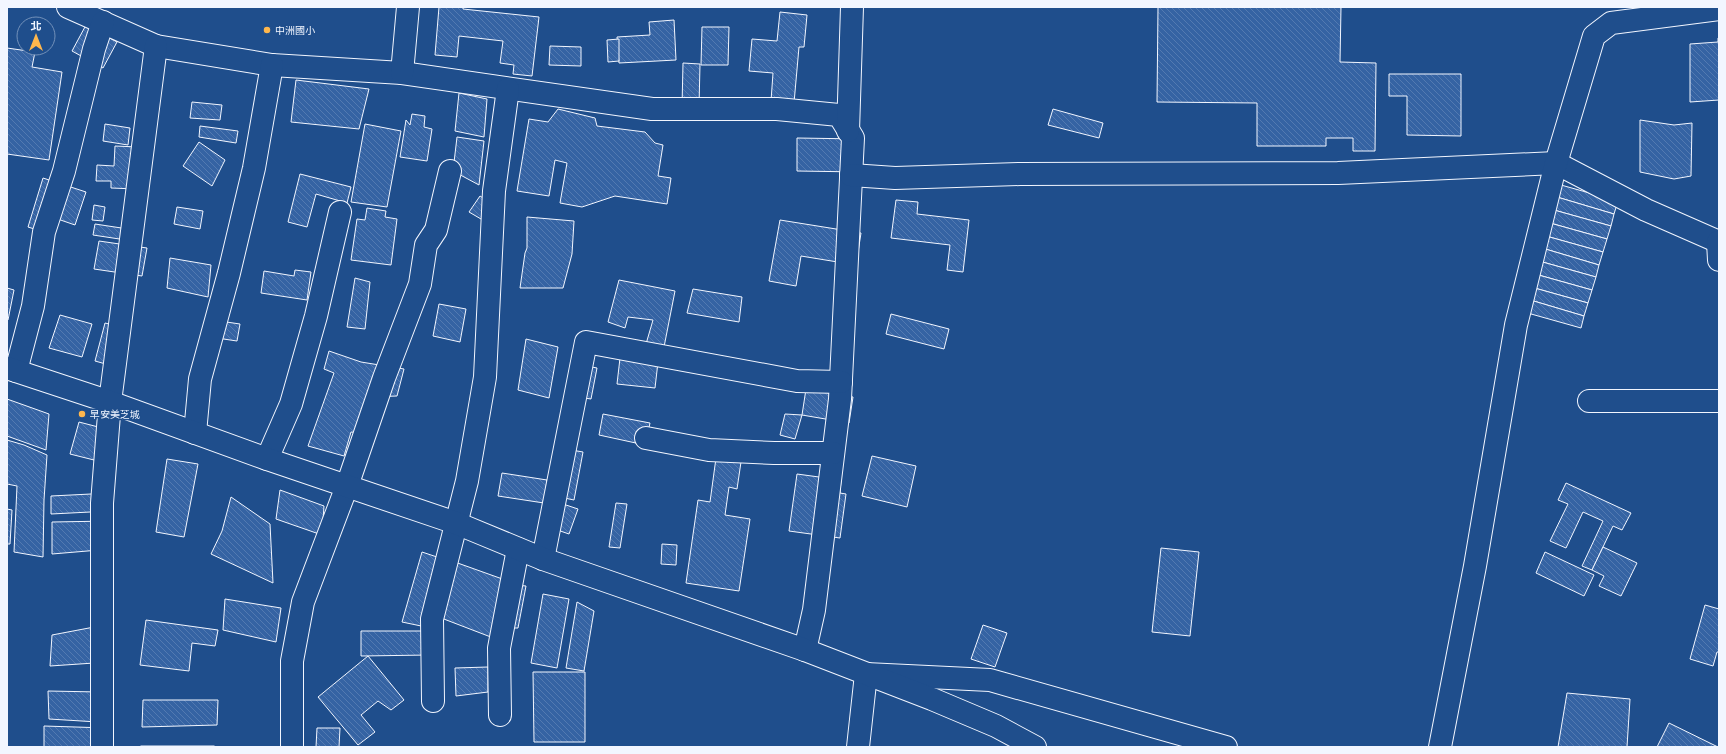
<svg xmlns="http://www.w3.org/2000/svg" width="1726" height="754" font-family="Quicksand,'Noto Sans TC',sans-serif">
	<defs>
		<pattern id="building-back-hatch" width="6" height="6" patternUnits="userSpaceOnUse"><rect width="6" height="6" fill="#3563a3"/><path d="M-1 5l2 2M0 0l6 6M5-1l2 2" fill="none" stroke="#537ab1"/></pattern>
	</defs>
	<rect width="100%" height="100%" fill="#1f4e8c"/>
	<g fill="url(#building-back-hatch)" stroke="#f2f6ff">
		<path d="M 439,7 L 463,7 L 463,9 L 539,17 L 532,76 L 513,74 L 514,65 L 500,63 L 503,41 L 459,36 L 457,57 L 435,55 Z"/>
		<path d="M 1158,7 L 1341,7 L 1340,62 L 1376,63 L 1375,151 L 1353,151 L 1353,138 L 1326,138 L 1326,146 L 1257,146 L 1257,103 L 1157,102 Z"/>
		<path d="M 780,12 L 807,15 L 804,47 L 799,47 L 794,103 L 771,101 L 773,73 L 749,71 L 752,39 L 777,41 Z"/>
		<path d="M 674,20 L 676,60 L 619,63 L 617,37 L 650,35 L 649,22 Z"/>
		<path d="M 86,25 L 117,42 L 103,68 L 72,51 Z"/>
		<path d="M 702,27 L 729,27 L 728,65 L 701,65 Z"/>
		<path d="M 1718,38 L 1719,38 L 1719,100 L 1690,102 L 1690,44 L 1718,42 Z"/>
		<path d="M 619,39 L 619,61 L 608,62 L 607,40 Z"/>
		<path d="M 550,46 L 581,47 L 581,66 L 549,65 Z"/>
		<path d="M 7,48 L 35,52 L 32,67 L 62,72 L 49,160 L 7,154 Z"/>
		<path d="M 683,63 L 700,64 L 699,107 L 682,107 Z"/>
		<path d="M 1389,74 L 1461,74 L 1461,136 L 1407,135 L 1407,96 L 1389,96 Z"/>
		<path d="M 296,80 L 369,89 L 359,129 L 291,122 Z"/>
		<path d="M 459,93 L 487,99 L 484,137 L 455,131 Z"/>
		<path d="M 192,102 L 222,105 L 220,120 L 190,118 Z"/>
		<path d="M 558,109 L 595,118 L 597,126 L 645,132 L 655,143 L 663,145 L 658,176 L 671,178 L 667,204 L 615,196 L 582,207 L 560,203 L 567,163 L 555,160 L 549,196 L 517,191 L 529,119 L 548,122 Z"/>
		<path d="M 1053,109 L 1103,123 L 1099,138 L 1048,125 Z"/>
		<path d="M 412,114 L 425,116 L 424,127 L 432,129 L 427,161 L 400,157 L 406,120 L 410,125 Z"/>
		<path d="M 1640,120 L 1674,125 L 1692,123 L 1691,176 L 1674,179 L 1640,172 Z"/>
		<path d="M 105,124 L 130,128 L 128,145 L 103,141 Z"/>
		<path d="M 365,124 L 401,131 L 387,207 L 351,202 Z"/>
		<path d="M 200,126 L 238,131 L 236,143 L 199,137 Z"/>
		<path d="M 457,137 L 484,141 L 479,185 L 453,171 Z"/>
		<path d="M 797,138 L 861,139 L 861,172 L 797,171 Z"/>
		<path d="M 199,142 L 225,160 L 212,186 L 183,166 Z"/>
		<path d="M 115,146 L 138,147 L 136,189 L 111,188 L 111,181 L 96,181 L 97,165 L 114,166 Z"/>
		<path d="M 300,174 L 351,187 L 347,203 L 316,194 L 307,227 L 288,222 Z"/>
		<path d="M 43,178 L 86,192 L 75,225 L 49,216 L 44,232 L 28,227 Z"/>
		<path d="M 1561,185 L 1618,201 L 1614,214 L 1557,197 Z"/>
		<path d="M 480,196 L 491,203 L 481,219 L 469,212 Z"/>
		<path d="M 1557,197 L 1614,214 L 1611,226 L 1554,210 Z"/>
		<path d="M 896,200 L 918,202 L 917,214 L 969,220 L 963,272 L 947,270 L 950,245 L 891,238 Z"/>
		<path d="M 94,205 L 105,207 L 103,221 L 92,220 Z"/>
		<path d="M 177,207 L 203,211 L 200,229 L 174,224 Z"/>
		<path d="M 367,208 L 386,211 L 385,217 L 397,219 L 391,265 L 351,260 L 357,219 L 365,220 Z"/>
		<path d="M 1554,210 L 1611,226 L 1607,239 L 1550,223 Z"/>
		<path d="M 527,217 L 574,221 L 572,254 L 563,288 L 520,288 L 525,253 L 527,248 Z"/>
		<path d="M 780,220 L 861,233 L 856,265 L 801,256 L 796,286 L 769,281 Z"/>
		<path d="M 1550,223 L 1607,239 L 1603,252 L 1546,236 Z"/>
		<path d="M 95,224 L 128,229 L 126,240 L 93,235 Z"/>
		<path d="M 1546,236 L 1603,252 L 1599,265 L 1542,248 Z"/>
		<path d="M 99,241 L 147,248 L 142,276 L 94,269 Z"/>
		<path d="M 1542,248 L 1599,265 L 1596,277 L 1539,261 Z"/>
		<path d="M 170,258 L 211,265 L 208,297 L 167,288 Z"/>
		<path d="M 1539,261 L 1596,277 L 1592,290 L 1535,274 Z"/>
		<path d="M 295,270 L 311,272 L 307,300 L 261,293 L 264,271 L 294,276 Z"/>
		<path d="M 1535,274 L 1592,290 L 1588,303 L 1531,287 Z"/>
		<path d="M 355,278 L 370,282 L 365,329 L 347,327 Z"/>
		<path d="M 619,280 L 675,291 L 664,347 L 646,344 L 653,320 L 628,317 L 625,328 L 608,322 Z"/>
		<path d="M 1531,287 L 1588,303 L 1584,316 L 1527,299 Z"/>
		<path d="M 7,288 L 14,290 L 8,320 L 7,320 Z"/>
		<path d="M 693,289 L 742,297 L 739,322 L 687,313 Z"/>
		<path d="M 1527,299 L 1584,316 L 1581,328 L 1524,312 Z"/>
		<path d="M 439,304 L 466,309 L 460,342 L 433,336 Z"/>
		<path d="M 891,314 L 949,329 L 944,349 L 886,334 Z"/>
		<path d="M 60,315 L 92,324 L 82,357 L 49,348 Z"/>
		<path d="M 213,320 L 240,324 L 237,341 L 210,337 Z"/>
		<path d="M 105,323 L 130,329 L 120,368 L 95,361 Z"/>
		<path d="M 526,339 L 558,347 L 549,398 L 518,390 Z"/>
		<path d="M 329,351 L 361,362 L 404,369 L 397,396 L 366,397 L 361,433 L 351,432 L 344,456 L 308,446 L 334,373 L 324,369 Z"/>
		<path d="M 620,358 L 658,362 L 655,388 L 617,384 Z"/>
		<path d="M 572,363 L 597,368 L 591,399 L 566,395 Z"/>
		<path d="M 806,389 L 853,397 L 849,423 L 802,415 Z"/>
		<path d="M 7,399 L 49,414 L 46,450 L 7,436 Z"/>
		<path d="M 603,414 L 650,423 L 645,445 L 599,435 Z"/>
		<path d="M 785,414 L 802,415 L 795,439 L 780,435 Z"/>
		<path d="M 79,422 L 106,429 L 98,461 L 70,454 Z"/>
		<path d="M 7,440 L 24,445 L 47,455 L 44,500 L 43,557 L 14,552 L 17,486 L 7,484 Z"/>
		<path d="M 560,448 L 583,452 L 574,500 L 550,495 Z"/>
		<path d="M 872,456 L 916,466 L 907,507 L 862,496 Z"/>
		<path d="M 716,458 L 741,462 L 737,489 L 729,487 L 725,515 L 750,519 L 739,591 L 686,583 L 698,500 L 710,502 Z"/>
		<path d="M 167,459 L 198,464 L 184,537 L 156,532 Z"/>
		<path d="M 502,473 L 547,480 L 544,503 L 498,496 Z"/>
		<path d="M 797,474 L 841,480 L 840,493 L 846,494 L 840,538 L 789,531 Z"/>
		<path d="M 1566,483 L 1631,513 L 1622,530 L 1613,526 L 1592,570 L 1582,566 L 1603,521 L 1583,512 L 1566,548 L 1550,541 L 1568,504 L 1558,500 Z"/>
		<path d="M 280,490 L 324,506 L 322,535 L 276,519 Z"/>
		<path d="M 111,493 L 110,511 L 51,514 L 51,496 Z"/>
		<path d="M 231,497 L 270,524 L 273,583 L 211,554 L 222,531 Z"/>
		<path d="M 551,500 L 578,509 L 569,534 L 543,525 Z"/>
		<path d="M 616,503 L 627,504 L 620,548 L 609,547 Z"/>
		<path d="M 7,509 L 12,510 L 10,544 L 7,544 Z"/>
		<path d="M 110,521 L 111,549 L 52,554 L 52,522 Z"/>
		<path d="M 662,544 L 677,545 L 676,565 L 661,564 Z"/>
		<path d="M 1603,547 L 1637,563 L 1621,596 L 1599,586 L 1604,576 L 1592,570 Z"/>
		<path d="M 1161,548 L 1199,552 L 1190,636 L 1152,632 Z"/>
		<path d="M 422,552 L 443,559 L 426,627 L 402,622 Z"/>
		<path d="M 1545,552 L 1594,575 L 1584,596 L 1536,573 Z"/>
		<path d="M 452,561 L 508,581 L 496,639 L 436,616 Z"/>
		<path d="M 516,585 L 526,586 L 518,628 L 507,628 Z"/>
		<path d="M 543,594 L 569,599 L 557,668 L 531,663 Z"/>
		<path d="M 225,599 L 281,608 L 276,642 L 223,630 Z"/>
		<path d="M 577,602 L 594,611 L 584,671 L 566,668 Z"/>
		<path d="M 1705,605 L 1719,609 L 1719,652 L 1717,652 L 1713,666 L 1690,659 Z"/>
		<path d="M 146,620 L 218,630 L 215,646 L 192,643 L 189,671 L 140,665 Z"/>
		<path d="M 110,624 L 109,662 L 50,666 L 52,635 Z"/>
		<path d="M 983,625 L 1007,633 L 995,667 L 971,659 Z"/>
		<path d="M 361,631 L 427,631 L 429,655 L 361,656 Z"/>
		<path d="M 368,656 L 404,700 L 391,710 L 378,701 L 361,715 L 375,732 L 358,745 L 318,697 Z"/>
		<path d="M 488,667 L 488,692 L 456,696 L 455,668 Z"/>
		<path d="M 533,672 L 585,672 L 585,742 L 534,742 Z"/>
		<path d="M 48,691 L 99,692 L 98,722 L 49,719 Z"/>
		<path d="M 1567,693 L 1630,699 L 1627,747 L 1558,747 Z"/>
		<path d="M 143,700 L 218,700 L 217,725 L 142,727 Z"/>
		<path d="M 1669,723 L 1718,747 L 1657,747 Z"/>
		<path d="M 44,726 L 107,728 L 107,747 L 44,747 Z"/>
		<path d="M 317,728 L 340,728 L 339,747 L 316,747 Z"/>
		<rect x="141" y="746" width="73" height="1"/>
	</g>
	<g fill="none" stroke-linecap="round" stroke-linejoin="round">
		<g stroke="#f2f6ff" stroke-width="24">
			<g id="minor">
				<path d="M 68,7 L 156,46 L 272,65 L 402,73 L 652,109 L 777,109 L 839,115 L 853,138 L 840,399 L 814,610 L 805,650"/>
				<path d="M 402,73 L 408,7"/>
				<path d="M 848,131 L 852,7"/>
				<path d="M 851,175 L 895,178 L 1020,174 L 1338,173 L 1556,163 L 1646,210 L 1719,242"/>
				<path d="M 1718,242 L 1719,260"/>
				<path d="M 16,371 L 33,306 L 44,232 L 64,171 L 94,49 L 103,22"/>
				<path d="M 1589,401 L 1719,401"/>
				<path d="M 195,433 L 200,379 L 229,273 L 254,168 L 272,65"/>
				<path d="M 646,438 L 709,450 L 774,453 L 833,453"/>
				<path d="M 267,459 L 291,404 L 316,316 L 340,212"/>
				<path d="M 543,559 L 586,342 L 797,381 L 841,382"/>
				<path d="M 433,701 L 432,619 L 467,481 L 485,377 L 494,191 L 508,89"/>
				<path d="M 500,715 L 499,648 L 518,549"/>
				<path d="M 102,747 L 102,503 L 110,402 L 156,46"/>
				<path d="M 292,747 L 292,661 L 303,602 L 347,486 L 384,378 L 420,284 L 426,245 L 436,230 L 450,171"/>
				<path d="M 858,747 L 866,674 L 990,680 L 1226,747"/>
				<path d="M 1440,747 L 1475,566 L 1516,325 L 1556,163 L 1594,36 L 1611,23 L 1719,9"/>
			</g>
		</g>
		<g stroke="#f2f6ff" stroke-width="24">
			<path id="major" d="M 7,368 L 110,402 L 267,459 L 456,523 L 543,559 L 805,650 L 932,699 L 996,726 L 1035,747"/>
		</g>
		<use href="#minor" stroke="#1f4e8c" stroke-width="22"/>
		<use href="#major" stroke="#1f4e8c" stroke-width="22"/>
	</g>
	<g fill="#ffb74d" stroke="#1f4e8c" stroke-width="1.5">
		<circle cx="267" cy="30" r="4"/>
		<circle cx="82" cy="414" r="4"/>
	</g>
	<g text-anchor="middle" stroke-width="3" stroke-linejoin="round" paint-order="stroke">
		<g font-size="10" fill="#f2f6ff" stroke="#1f4e8c" text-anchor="start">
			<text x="275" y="34">中洲國小</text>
			<text x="90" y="418">早安美芝城</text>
		</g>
	</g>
	<rect width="1726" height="754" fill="none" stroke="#f2f6ff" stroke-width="16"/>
	<g transform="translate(36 36)"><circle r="19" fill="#1f4e8c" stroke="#7391ba"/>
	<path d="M0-3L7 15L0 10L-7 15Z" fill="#ffb74d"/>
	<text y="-6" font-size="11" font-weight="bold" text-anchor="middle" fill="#f2f6ff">北</text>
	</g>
</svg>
